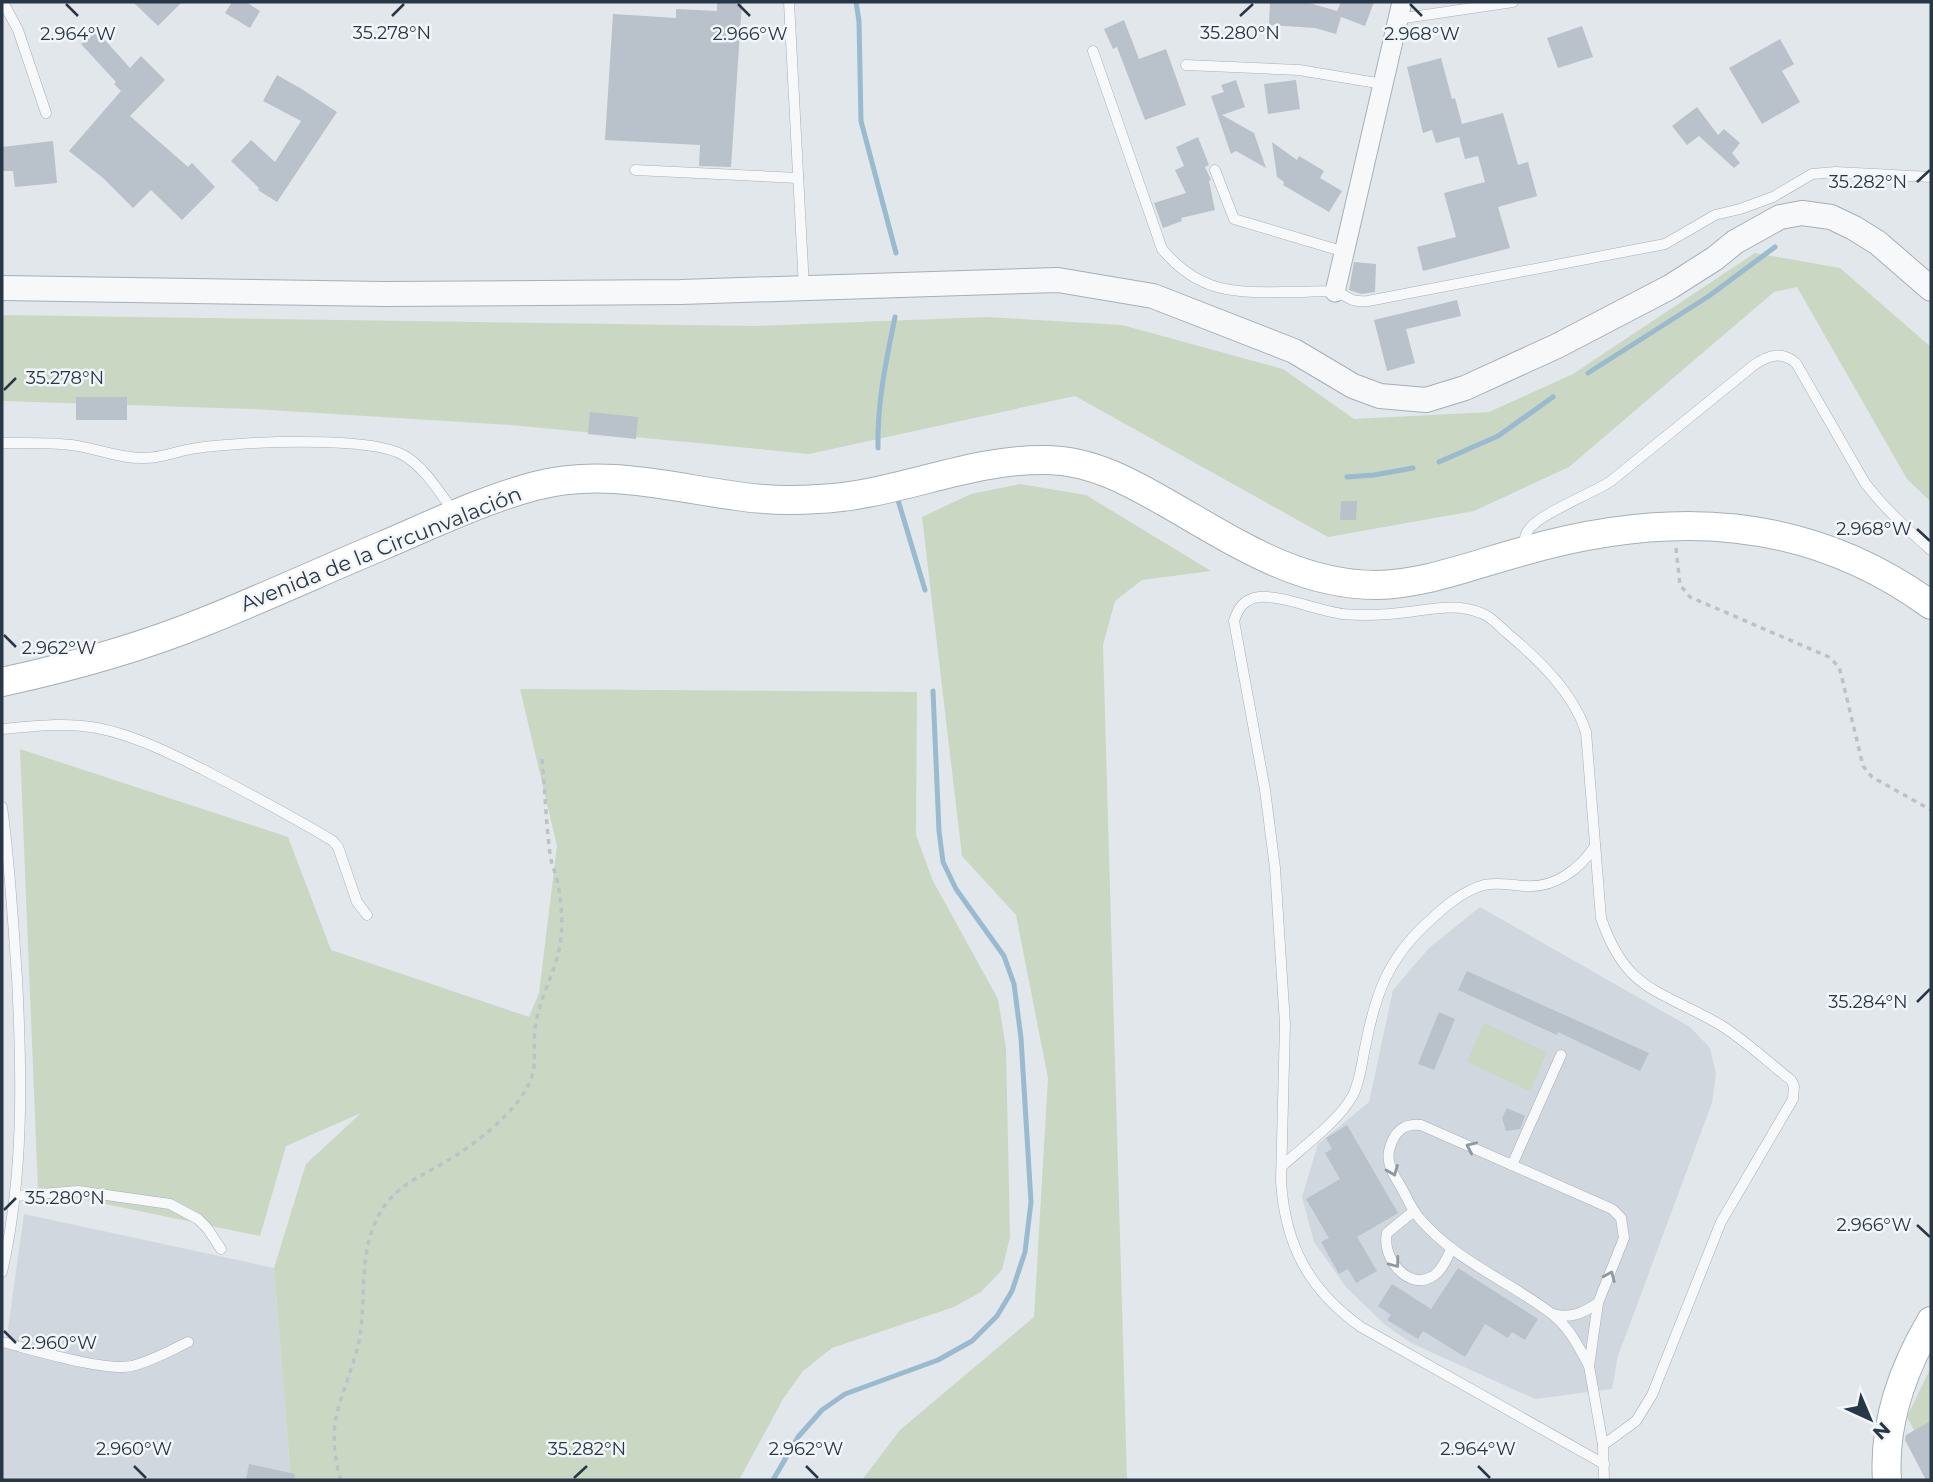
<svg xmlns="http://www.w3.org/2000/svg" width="1933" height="1482" font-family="Montserrat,sans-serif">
	<rect width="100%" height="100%" fill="#e2e7ec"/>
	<g fill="#d0d7de">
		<path d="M 1480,907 L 1690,1027 L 1710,1048 L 1716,1074 L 1712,1103 L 1618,1356 L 1612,1389 L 1535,1399 L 1411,1343 L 1384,1324 L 1346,1287 L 1314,1242 L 1302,1197 L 1318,1144 L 1369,1102 L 1393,990 L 1429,948 Z"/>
		<path d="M 24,1214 L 274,1268 L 291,1480 L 2,1480 L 2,1346 L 7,1336 Z"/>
	</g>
	<g fill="#cad7c3">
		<path d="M 1755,253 L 1840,268 L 1931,347 L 1931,502 L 1907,479 L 1797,287 L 1774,292 L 1569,467 L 1474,511 L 1328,537 L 1075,396 L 809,454 L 511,425 L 253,409 L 2,401 L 2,315 L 755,326 L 987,317 L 1122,325 L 1283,369 L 1354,419 L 1489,412 L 1573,374 Z"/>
		<path d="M 1020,484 L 1086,495 L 1211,571 L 1142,580 L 1115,601 L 1103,645 L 1127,1480 L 862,1480 L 900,1430 L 1034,1317 L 1048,1078 L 1016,915 L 962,856 L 922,517 L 971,494 Z"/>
		<path d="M 520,689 L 917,692 L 916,835 L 933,881 L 998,999 L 1006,1049 L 1010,1237 L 1002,1270 L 981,1292 L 954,1307 L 832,1348 L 803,1371 L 783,1399 L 739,1480 L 291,1480 L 274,1268 L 306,1164 L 361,1113 L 286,1146 L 260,1236 L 38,1190 L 20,749 L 288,837 L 331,950 L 529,1017 L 539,993 L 557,846 Z"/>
		<path d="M 1484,1023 L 1547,1052 L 1530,1091 L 1467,1062 Z"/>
		<path d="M 1931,1367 L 1931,1462 L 1907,1417 Z"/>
	</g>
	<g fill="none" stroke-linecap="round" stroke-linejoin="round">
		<g stroke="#9abacf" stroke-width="5">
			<path d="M 856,2 L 859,21 L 861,121 L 896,253"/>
			<path d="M 1588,373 L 1709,296 L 1775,247"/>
			<path d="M 878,448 C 877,403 886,361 895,317"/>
			<path d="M 1439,462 L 1498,436 L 1553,397"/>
			<path d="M 1347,477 L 1374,475 L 1413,468"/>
			<path d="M 898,500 L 925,590"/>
			<path d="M 773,1480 L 798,1437 L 822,1410 L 845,1394 L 938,1360 L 972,1341 L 997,1316 L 1012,1291 L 1025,1252 L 1031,1202 L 1021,1038 L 1014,984 L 1004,956 L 956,889 L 943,862 L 939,831 L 933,691"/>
		</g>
	</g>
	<g fill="#b9c1ca">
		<path d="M 133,2 L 182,2 L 158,26 Z"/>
		<path d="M 232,2 L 246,2 L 260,11 L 250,28 L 225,13 Z"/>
		<path d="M 717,2 L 742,2 L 731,167 L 699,166 L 700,145 L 605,140 L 613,14 L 676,18 L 676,9 L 717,11 Z"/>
		<path d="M 1270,2 L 1306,2 L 1337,11 L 1341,2 L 1374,2 L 1365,26 L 1341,17 L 1336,34 L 1315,28 L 1269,25 Z"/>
		<path d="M 1124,20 L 1139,59 L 1166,49 L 1186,105 L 1145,120 L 1117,47 L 1113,49 L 1104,29 Z"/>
		<path d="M 1582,26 L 1593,57 L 1558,68 L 1547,38 Z"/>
		<path d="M 96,30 L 130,68 L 141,56 L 165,80 L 130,116 L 188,167 L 192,163 L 215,187 L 182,220 L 151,190 L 133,208 L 103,178 L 69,151 L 121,91 L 114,84 L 116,82 L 81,44 Z"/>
		<path d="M 1780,39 L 1794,64 L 1782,71 L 1800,102 L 1762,124 L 1729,68 Z"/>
		<path d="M 1441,58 L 1452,99 L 1455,98 L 1462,124 L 1503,113 L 1518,165 L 1528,162 L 1537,196 L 1498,207 L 1510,248 L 1423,271 L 1417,247 L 1456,237 L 1444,193 L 1485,182 L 1478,156 L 1465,159 L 1459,137 L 1436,143 L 1432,130 L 1423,133 L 1407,67 Z"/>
		<path d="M 277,75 L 300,88 L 337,112 L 277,202 L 258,190 L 259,188 L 231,161 L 251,140 L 275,162 L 301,121 L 263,101 Z"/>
		<path d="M 1236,80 L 1245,107 L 1222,115 L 1254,133 L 1266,168 L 1236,151 L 1231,154 L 1211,96 L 1224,92 L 1221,85 Z"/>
		<path d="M 1296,80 L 1300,109 L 1268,114 L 1264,84 Z"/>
		<path d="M 1697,107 L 1718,135 L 1724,129 L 1740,143 L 1732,153 L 1740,163 L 1734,168 L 1699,136 L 1687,145 L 1672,126 Z"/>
		<path d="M 1198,137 L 1209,165 L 1205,167 L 1211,180 L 1209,181 L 1215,210 L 1181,218 L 1182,221 L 1163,228 L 1154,203 L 1186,193 L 1175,170 L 1184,166 L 1176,147 Z"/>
		<path d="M 53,141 L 57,183 L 15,187 L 13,171 L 2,171 L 2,147 Z"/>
		<path d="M 1272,142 L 1297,160 L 1299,156 L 1324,171 L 1320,178 L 1342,191 L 1329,212 L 1283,185 L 1284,182 L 1277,177 Z"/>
		<path d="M 1354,262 L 1376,264 L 1375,292 L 1361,294 L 1349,290 Z"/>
		<path d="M 1457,300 L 1461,316 L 1406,329 L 1415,363 L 1387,371 L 1374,320 Z"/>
		<rect x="76" y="397" width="51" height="23"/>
		<path d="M 590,412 L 638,417 L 636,439 L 588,434 Z"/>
		<path d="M 1341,501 L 1357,501 L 1356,520 L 1340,520 Z"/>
		<path d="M 1467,971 L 1649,1053 L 1640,1071 L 1558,1032 L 1557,1035 L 1458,990 Z"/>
		<path d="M 1439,1012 L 1455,1019 L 1434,1070 L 1418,1064 Z"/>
		<path d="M 1507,1108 L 1525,1116 L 1520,1129 L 1506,1131 L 1502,1118 Z"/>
		<path d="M 1347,1125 L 1398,1213 L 1357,1237 L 1377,1271 L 1356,1283 L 1348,1269 L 1339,1274 L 1321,1242 L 1329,1238 L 1306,1199 L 1340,1179 L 1325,1153 L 1332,1149 L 1326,1138 Z"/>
		<path d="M 1458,1268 L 1538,1319 L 1525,1340 L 1512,1332 L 1508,1338 L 1485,1324 L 1465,1357 L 1423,1331 L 1418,1339 L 1387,1320 L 1391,1315 L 1378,1306 L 1392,1284 L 1431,1309 Z"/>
		<path d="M 1931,1421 L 1931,1480 L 1926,1480 L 1905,1440 L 1906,1435 Z"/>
		<path d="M 249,1464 L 295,1474 L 294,1480 L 246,1480 Z"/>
	</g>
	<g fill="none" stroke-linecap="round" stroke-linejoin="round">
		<g stroke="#a6afb7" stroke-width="11">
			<g id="service">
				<path d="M 3,2 L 18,30 L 46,113"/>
				<path d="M 789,2 L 804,288"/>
				<path d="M 1398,19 L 1513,2"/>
				<path d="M 1093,51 L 1162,249 C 1203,298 1242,292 1301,292 C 1311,292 1323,290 1333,292 C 1350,294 1345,303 1368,301 L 1665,244 L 1715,215 L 1740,209 L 1773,197 L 1812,174 L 1836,172 L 1931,177"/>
				<path d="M 1186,65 L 1299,70 L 1383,84"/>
				<path d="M 635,170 L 798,178"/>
				<path d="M 1215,170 L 1234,219 L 1345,252"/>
				<path d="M 2,443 C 25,443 49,442 71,445 C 96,448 120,459 145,458 C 163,458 180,450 197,448 C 238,442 372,435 405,456 C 426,469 439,492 454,512"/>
				<path d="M 1526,548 C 1524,541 1524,534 1530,528 C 1542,513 1591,494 1611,481 L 1754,365 C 1769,355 1781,351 1796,363 L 1865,483 C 1885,509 1907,529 1931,550"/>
				<path d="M 2,729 C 34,726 66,722 97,728 C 134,735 169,753 202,769 C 246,792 290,815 333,841 L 338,847 L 357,902 L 367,915"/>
				<path d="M 2,807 C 10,864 13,921 17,978 C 22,1076 24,1176 2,1272"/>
				<path d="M 1512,1165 L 1561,1055"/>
				<path d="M 1282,1166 C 1304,1146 1339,1121 1353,1095 C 1361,1079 1362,1060 1366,1043 C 1376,993 1388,959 1427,923 C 1443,908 1462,891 1484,885 C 1498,882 1511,885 1526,886 C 1555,888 1580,869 1595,846"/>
				<path d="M 16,1196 L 78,1191 L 170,1204 L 198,1219 L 207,1228 L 221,1249"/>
				<path d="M 1414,1211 L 1387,1233 C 1381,1258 1409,1292 1433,1276 C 1442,1271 1447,1257 1452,1248"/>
				<path d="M 1553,1314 C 1571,1319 1583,1313 1598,1303"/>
				<path d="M 2,1342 C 31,1349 105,1372 132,1366 C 152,1361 169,1351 188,1342"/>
				<path d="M 1589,1366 C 1579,1347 1569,1327 1552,1314 C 1509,1281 1456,1261 1420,1219 C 1412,1210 1407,1198 1401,1187 C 1393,1174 1385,1162 1390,1147 C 1395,1131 1404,1123 1421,1125 L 1612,1209 L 1621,1218 L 1624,1238 L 1598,1303 L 1589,1366 L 1603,1445 L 1604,1480"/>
				<path d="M 1603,1445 L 1636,1421 L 1652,1395 L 1721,1222 L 1793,1099 L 1794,1086 L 1791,1080 C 1768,1062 1746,1041 1722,1026 C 1661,989 1627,994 1601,918 L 1586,732 C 1573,692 1538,659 1507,633 C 1499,626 1491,616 1481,613 C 1456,603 1433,609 1408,612 C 1386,615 1365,616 1343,614 C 1319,611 1281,595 1259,597 C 1244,599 1238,608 1234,621 L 1265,790 L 1275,868 L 1285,1024 L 1281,1181 C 1285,1245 1309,1290 1361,1327 L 1604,1464"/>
			</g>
		</g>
		<g stroke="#a6afb7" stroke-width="21">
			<path id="minor" d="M 1335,292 L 1402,2"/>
		</g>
		<g stroke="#a6afb7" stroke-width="26">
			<path id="tertiary" d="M 2,288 L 384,294 L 681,292 L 1058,280 L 1153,296 L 1294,351 L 1353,386 L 1380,396 L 1426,400 L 1465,388 L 1557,346 L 1670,287 L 1714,259 L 1735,242 L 1780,217 L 1802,213 L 1831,217 L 1854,228 L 1878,243 L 1931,289"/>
		</g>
		<g stroke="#a6afb7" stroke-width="30">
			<g id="secondary">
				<path d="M 2,682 C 71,667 140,648 206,621 C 266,597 324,570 384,545 C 433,524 483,500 535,486 C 604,468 669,487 737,496 C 763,500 791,501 818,499 C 896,496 969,458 1048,460 C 1093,461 1132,483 1170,505 C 1235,542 1298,585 1376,585 C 1427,584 1475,564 1524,551 C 1668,510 1806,514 1931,605"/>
				<path d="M 1887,1480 C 1883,1424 1903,1369 1931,1321"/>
			</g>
		</g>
		<g stroke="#bcc2c8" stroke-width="3.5" stroke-dasharray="5 5" stroke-linecap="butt">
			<path d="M 1676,548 L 1680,585 L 1690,597 L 1829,657 L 1839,667 L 1842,678 L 1863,766 L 1872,777 L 1931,810"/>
			<path d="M 341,1480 C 335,1462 333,1442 335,1423 C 340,1395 353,1369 359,1341 C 368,1293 355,1239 390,1199 C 406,1181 427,1173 447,1161 C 474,1145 523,1108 532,1076 C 537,1060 532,1041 536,1023 C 541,993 558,968 561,938 C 563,918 561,899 557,880 C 555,871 551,863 550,854 C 546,823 545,791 542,759"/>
		</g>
		<use href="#service" stroke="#f6f8fa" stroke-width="10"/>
		<use href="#minor" stroke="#f6f8fa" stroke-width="19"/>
		<use href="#tertiary" stroke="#f6f8fa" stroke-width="24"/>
		<use href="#secondary" stroke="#fff" stroke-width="28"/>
	</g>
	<defs><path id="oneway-chevron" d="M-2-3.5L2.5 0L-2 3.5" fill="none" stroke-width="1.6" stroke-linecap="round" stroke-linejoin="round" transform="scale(1.75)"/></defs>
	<g stroke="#8f98a0">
		<use href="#oneway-chevron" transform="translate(1471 1147) rotate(-156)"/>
		<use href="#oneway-chevron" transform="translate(1393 1171) rotate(68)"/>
		<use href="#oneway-chevron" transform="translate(1395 1263) rotate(53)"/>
		<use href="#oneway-chevron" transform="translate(1610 1276) rotate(-67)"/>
	</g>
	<path fill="none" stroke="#283746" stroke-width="2.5" d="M 66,4 L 78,16M 738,4 L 750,16M 1410,4 L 1422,16M 392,16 L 404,4M 1240,16 L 1253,4M 1917,182 L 1930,170M 4,390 L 16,378M 1917,529 L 1930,541M 4,635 L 16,647M 1917,1002 L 1930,989M 4,1210 L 16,1198M 1917,1225 L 1930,1237M 4,1331 L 16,1343M 134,1466 L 146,1478M 806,1466 L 818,1478M 1478,1466 L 1490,1478M 574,1478 L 587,1466"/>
	<g text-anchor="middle" stroke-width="5" stroke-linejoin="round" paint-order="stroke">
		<g font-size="21" fill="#283746" stroke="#f3f6f9">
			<text transform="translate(381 549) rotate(-22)" y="7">Avenida de la Circunvalación</text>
		</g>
	</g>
	<g font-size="18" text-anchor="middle" fill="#283746" stroke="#f3f6f9" stroke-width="5" stroke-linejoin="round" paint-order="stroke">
		<text x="392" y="39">35.278°N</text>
		<text x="1240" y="39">35.280°N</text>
		<text x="78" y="40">2.964°W</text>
		<text x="750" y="40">2.966°W</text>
		<text x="1422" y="40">2.968°W</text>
		<text x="1868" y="188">35.282°N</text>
		<text x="65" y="384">35.278°N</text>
		<text x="1874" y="535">2.968°W</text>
		<text x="59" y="654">2.962°W</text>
		<text x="1868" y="1008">35.284°N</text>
		<text x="65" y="1204">35.280°N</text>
		<text x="1874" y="1231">2.966°W</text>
		<text x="59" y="1349">2.960°W</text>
		<text x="134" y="1455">2.960°W</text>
		<text x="806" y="1455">2.962°W</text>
		<text x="1478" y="1455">2.964°W</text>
		<text x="587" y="1455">35.282°N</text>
	</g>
	<rect width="1933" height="1482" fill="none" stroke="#283746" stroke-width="7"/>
	<g transform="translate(1870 1419) rotate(136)" stroke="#f3f6f9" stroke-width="5" paint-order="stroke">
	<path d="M0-5L12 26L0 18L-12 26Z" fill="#283746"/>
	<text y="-10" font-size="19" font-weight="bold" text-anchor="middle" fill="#283746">N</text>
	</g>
</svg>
